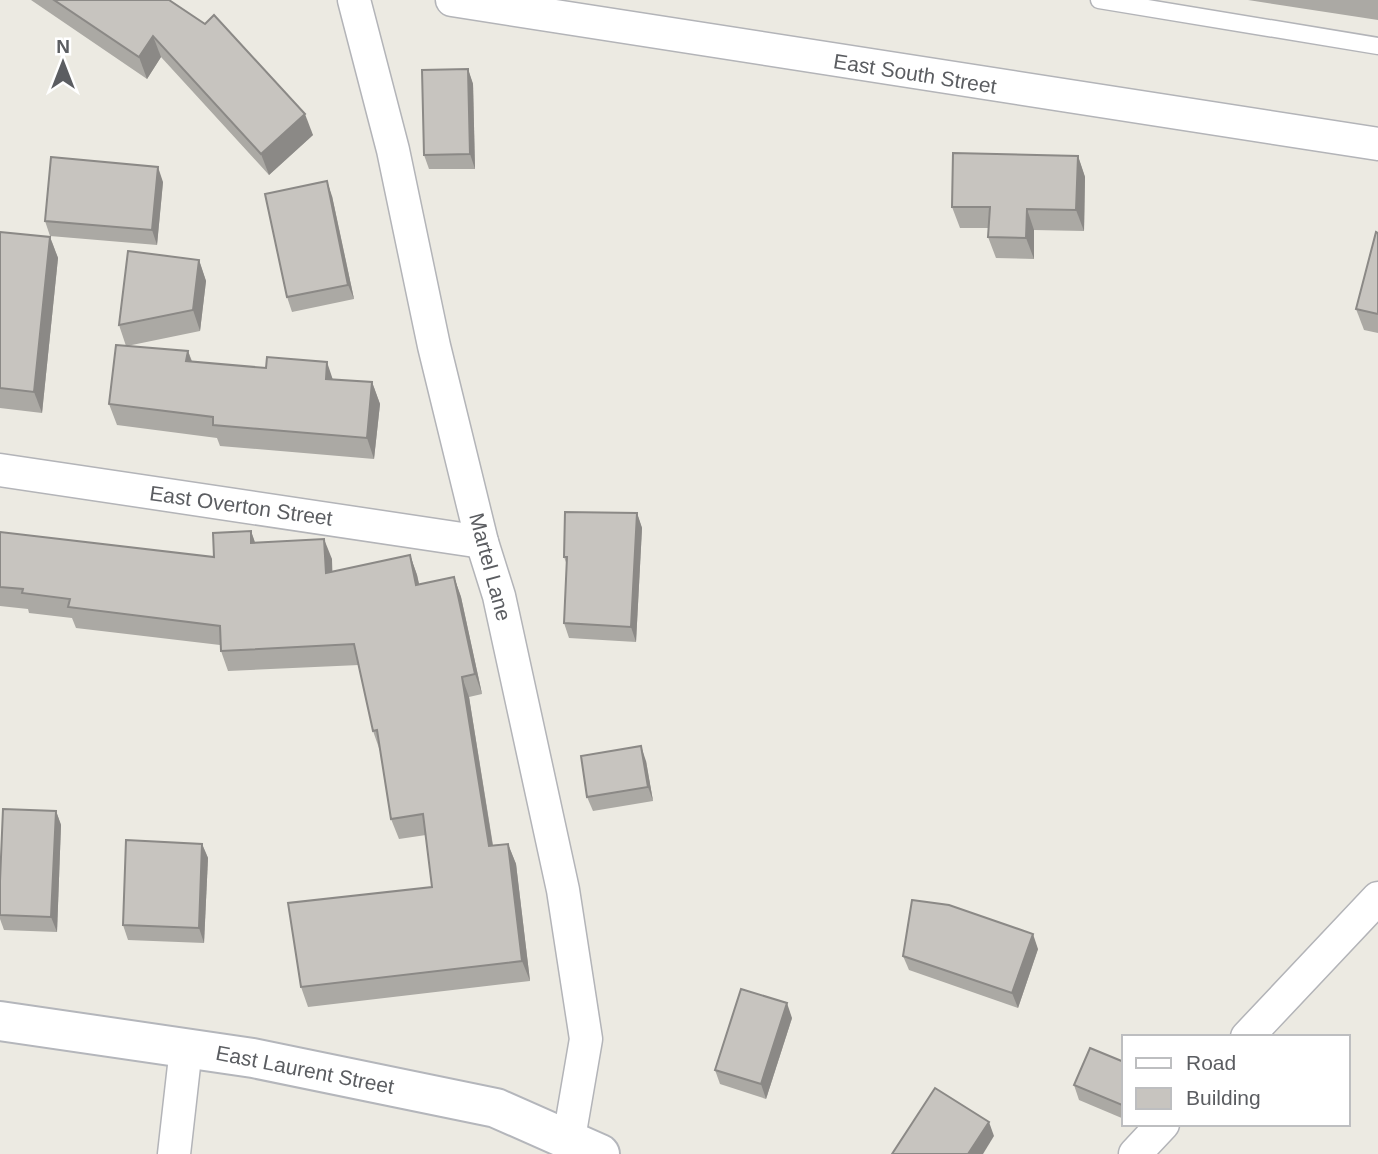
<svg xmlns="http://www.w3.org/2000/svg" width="1378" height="1154" font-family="Arial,sans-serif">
	<rect width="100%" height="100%" fill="#eceae2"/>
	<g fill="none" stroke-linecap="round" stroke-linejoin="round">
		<g stroke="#b3b4b8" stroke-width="19">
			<path id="lane" d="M 1099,0 L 1378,46"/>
		</g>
		<g stroke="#b3b4b8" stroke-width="35">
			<g id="street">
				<path d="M 354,0 L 393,150 L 434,346 L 482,542 L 499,596 L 563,890 L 586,1039 L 569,1138"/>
				<path d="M 452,0 L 1378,144"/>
				<path d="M 0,470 L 482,542"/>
				<path d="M 1247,1037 L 1378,898"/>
				<path d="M 174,1154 L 186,1048"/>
				<path d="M 1135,1154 L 1163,1124"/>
			</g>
		</g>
		<g stroke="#b4b6bb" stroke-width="42">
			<path id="secondary" d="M 0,1021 L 253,1058 L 496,1108 L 600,1154"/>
		</g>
		<use href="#lane" stroke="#fff" stroke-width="16"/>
		<use href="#street" stroke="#fff" stroke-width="32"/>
		<use href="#secondary" stroke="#fff" stroke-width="38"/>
	</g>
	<g fill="#aba9a4">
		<path d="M 31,0 L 169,0 L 313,135 L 269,175 L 161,57 L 147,79 Z"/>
		<path d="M 1248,0 L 1378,0 L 1378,20 Z"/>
		<path d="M 468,69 L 473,84 L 475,169 L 429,169 L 424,155 Z"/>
		<path d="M 1078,156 L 1085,177 L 1084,231 L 1034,230 L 1034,259 L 996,258 L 988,237 L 989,228 L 960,228 L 952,207 Z"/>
		<path d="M 163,182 L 157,245 L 50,236 L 45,221 Z"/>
		<path d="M 332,196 L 354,299 L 292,312 L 287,297 Z"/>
		<path d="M 0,232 L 50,237 L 58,258 L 42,413 L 0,408 Z"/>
		<path d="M 1378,233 L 1378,333 L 1364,330 L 1356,309 Z"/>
		<path d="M 199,260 L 206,281 L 200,331 L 127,346 L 188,351 L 192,361 L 333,380 L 372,382 L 380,404 L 374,459 L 220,446 L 217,438 L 117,425 L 109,404 L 126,346 L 119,325 Z"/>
		<path d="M 637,513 L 642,528 L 636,642 L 569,638 L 564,623 L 567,565 L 564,557 Z"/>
		<path d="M 251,531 L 255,543 L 332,559 L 332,572 L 410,555 L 417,575 L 419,585 L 454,577 L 461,597 L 482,694 L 469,697 L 493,845 L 508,844 L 516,864 L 530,981 L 308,1007 L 301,987 L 432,887 L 426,835 L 399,839 L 391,819 L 380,751 L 373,731 L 359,665 L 228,671 L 221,651 L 220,645 L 76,628 L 72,618 L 29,613 L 28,609 L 0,606 L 0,532 L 214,557 Z"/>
		<path d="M 646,761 L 653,801 L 593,811 L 587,797 Z"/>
		<path d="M 56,811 L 61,825 L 57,932 L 4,930 L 0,919 L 0,881 Z"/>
		<path d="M 202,844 L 208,858 L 204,943 L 128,940 L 123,925 Z"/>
		<path d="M 1038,949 L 1018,1008 L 909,970 L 903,956 Z"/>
		<path d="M 792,1018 L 766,1099 L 720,1084 L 715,1070 Z"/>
		<path d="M 1124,1062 L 1124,1119 L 1079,1100 L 1074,1085 Z"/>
	</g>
	<g fill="#8b8986">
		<path d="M 153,36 L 161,57 L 147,79 L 139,57 Z"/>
		<path d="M 468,69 L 473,84 L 475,169 L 470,154 Z"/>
		<path d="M 305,114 L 313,135 L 269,175 L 261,154 Z"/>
		<path d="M 1078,156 L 1085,177 L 1084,231 L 1076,210 Z"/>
		<path d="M 158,167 L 163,182 L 157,245 L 152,230 Z"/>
		<path d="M 327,181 L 332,196 L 354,299 L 348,285 Z"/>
		<path d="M 1027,209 L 1034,230 L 1034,259 L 1026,238 Z"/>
		<path d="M 50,237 L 58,258 L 42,413 L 34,392 Z"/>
		<path d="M 199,260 L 206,281 L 200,331 L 193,310 Z"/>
		<path d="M 188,351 L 195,372 L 186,361 Z"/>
		<path d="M 327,362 L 334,383 L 326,379 Z"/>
		<path d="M 372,382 L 380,404 L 374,459 L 367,438 Z"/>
		<path d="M 637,513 L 642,528 L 636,642 L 631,627 Z"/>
		<path d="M 251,531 L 258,551 L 251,543 Z"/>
		<path d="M 324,539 L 332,559 L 333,594 L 326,573 Z"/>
		<path d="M 410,555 L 417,575 L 424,605 L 416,585 Z"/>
		<path d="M 454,577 L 461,597 L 482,694 L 475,674 Z"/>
		<path d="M 462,677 L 469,697 L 496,866 L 489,846 Z"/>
		<path d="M 641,746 L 646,761 L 653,801 L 648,787 Z"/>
		<path d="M 56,811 L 61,825 L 57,932 L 51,917 Z"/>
		<path d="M 202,844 L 208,858 L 204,943 L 199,928 Z"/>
		<path d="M 508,844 L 516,864 L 530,981 L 522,961 Z"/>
		<path d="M 1033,934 L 1038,949 L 1018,1008 L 1012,993 Z"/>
		<path d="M 787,1003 L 792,1018 L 766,1099 L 761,1084 Z"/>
		<path d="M 989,1122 L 994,1136 L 983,1154 L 968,1154 Z"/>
	</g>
	<g fill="#c7c4bf" stroke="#8b8986" stroke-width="2">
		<path d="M 54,0 L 169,0 L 205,24 L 214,15 L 305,114 L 261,154 L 153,36 L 139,57 Z"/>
		<path d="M 468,69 L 470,154 L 424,155 L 422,70 Z"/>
		<path d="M 953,153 L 1078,156 L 1076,210 L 1027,209 L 1026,238 L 988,237 L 990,207 L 952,207 Z"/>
		<path d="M 51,157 L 158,167 L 152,230 L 45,221 Z"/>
		<path d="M 327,181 L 348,285 L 287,297 L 265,194 Z"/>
		<path d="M 0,232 L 50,237 L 34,392 L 0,388 Z"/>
		<path d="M 1376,232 L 1378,233 L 1378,314 L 1356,309 Z"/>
		<path d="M 128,251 L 199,260 L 193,310 L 119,325 Z"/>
		<path d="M 116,345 L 188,351 L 186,361 L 266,368 L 267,357 L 327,362 L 326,379 L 372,382 L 367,438 L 213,425 L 213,417 L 109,404 Z"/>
		<path d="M 565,512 L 637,513 L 631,627 L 564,623 L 567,557 L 564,557 Z"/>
		<path d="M 251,531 L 251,543 L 324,539 L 326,573 L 410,555 L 416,585 L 454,577 L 475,674 L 462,677 L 489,846 L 508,844 L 522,961 L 301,987 L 288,903 L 432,887 L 423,814 L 391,819 L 377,730 L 373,731 L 354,644 L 221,651 L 220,626 L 68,607 L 70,599 L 22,593 L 23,589 L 0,587 L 0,532 L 214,557 L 213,533 Z"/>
		<path d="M 641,746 L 648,787 L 587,797 L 581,756 Z"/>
		<path d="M 3,809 L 56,811 L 51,917 L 0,915 L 0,881 Z"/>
		<path d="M 126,840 L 202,844 L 199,928 L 123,925 Z"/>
		<path d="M 912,900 L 949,905 L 1033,934 L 1012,993 L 903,956 Z"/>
		<path d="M 741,989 L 787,1003 L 761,1084 L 715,1070 Z"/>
		<path d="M 1090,1048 L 1124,1062 L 1124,1099 L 1122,1105 L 1074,1085 Z"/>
		<path d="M 935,1088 L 989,1122 L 968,1154 L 892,1154 Z"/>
	</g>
	<g text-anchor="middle" stroke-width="5" stroke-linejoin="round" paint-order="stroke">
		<g font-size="21" fill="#5b5d61" stroke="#fff">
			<text transform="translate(915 74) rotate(9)" y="7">East South Street</text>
			<text transform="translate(241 506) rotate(8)" y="7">East Overton Street</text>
			<text transform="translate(490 567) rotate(75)" y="7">Martel Lane</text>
			<text transform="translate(305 1070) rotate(11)" y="7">East Laurent Street</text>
		</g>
	</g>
	<rect x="1122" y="1035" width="228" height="91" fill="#ffffff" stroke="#bdbec0" stroke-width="2"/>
	<rect x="1136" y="1058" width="35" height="10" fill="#ffffff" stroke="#bdbec0" stroke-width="2"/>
	<text x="1186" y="1070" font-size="21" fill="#5b5d61">Road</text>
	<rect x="1136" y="1088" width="35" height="21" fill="#c7c4bf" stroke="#bdbec0" stroke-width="2"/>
	<text x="1186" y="1105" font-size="21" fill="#5b5d61">Building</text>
	<g transform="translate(63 63)" stroke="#ffffff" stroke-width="5" paint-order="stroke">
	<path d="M0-5L12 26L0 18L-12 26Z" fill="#5b5d61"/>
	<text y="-10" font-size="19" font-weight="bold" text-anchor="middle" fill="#5b5d61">N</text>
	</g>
</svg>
